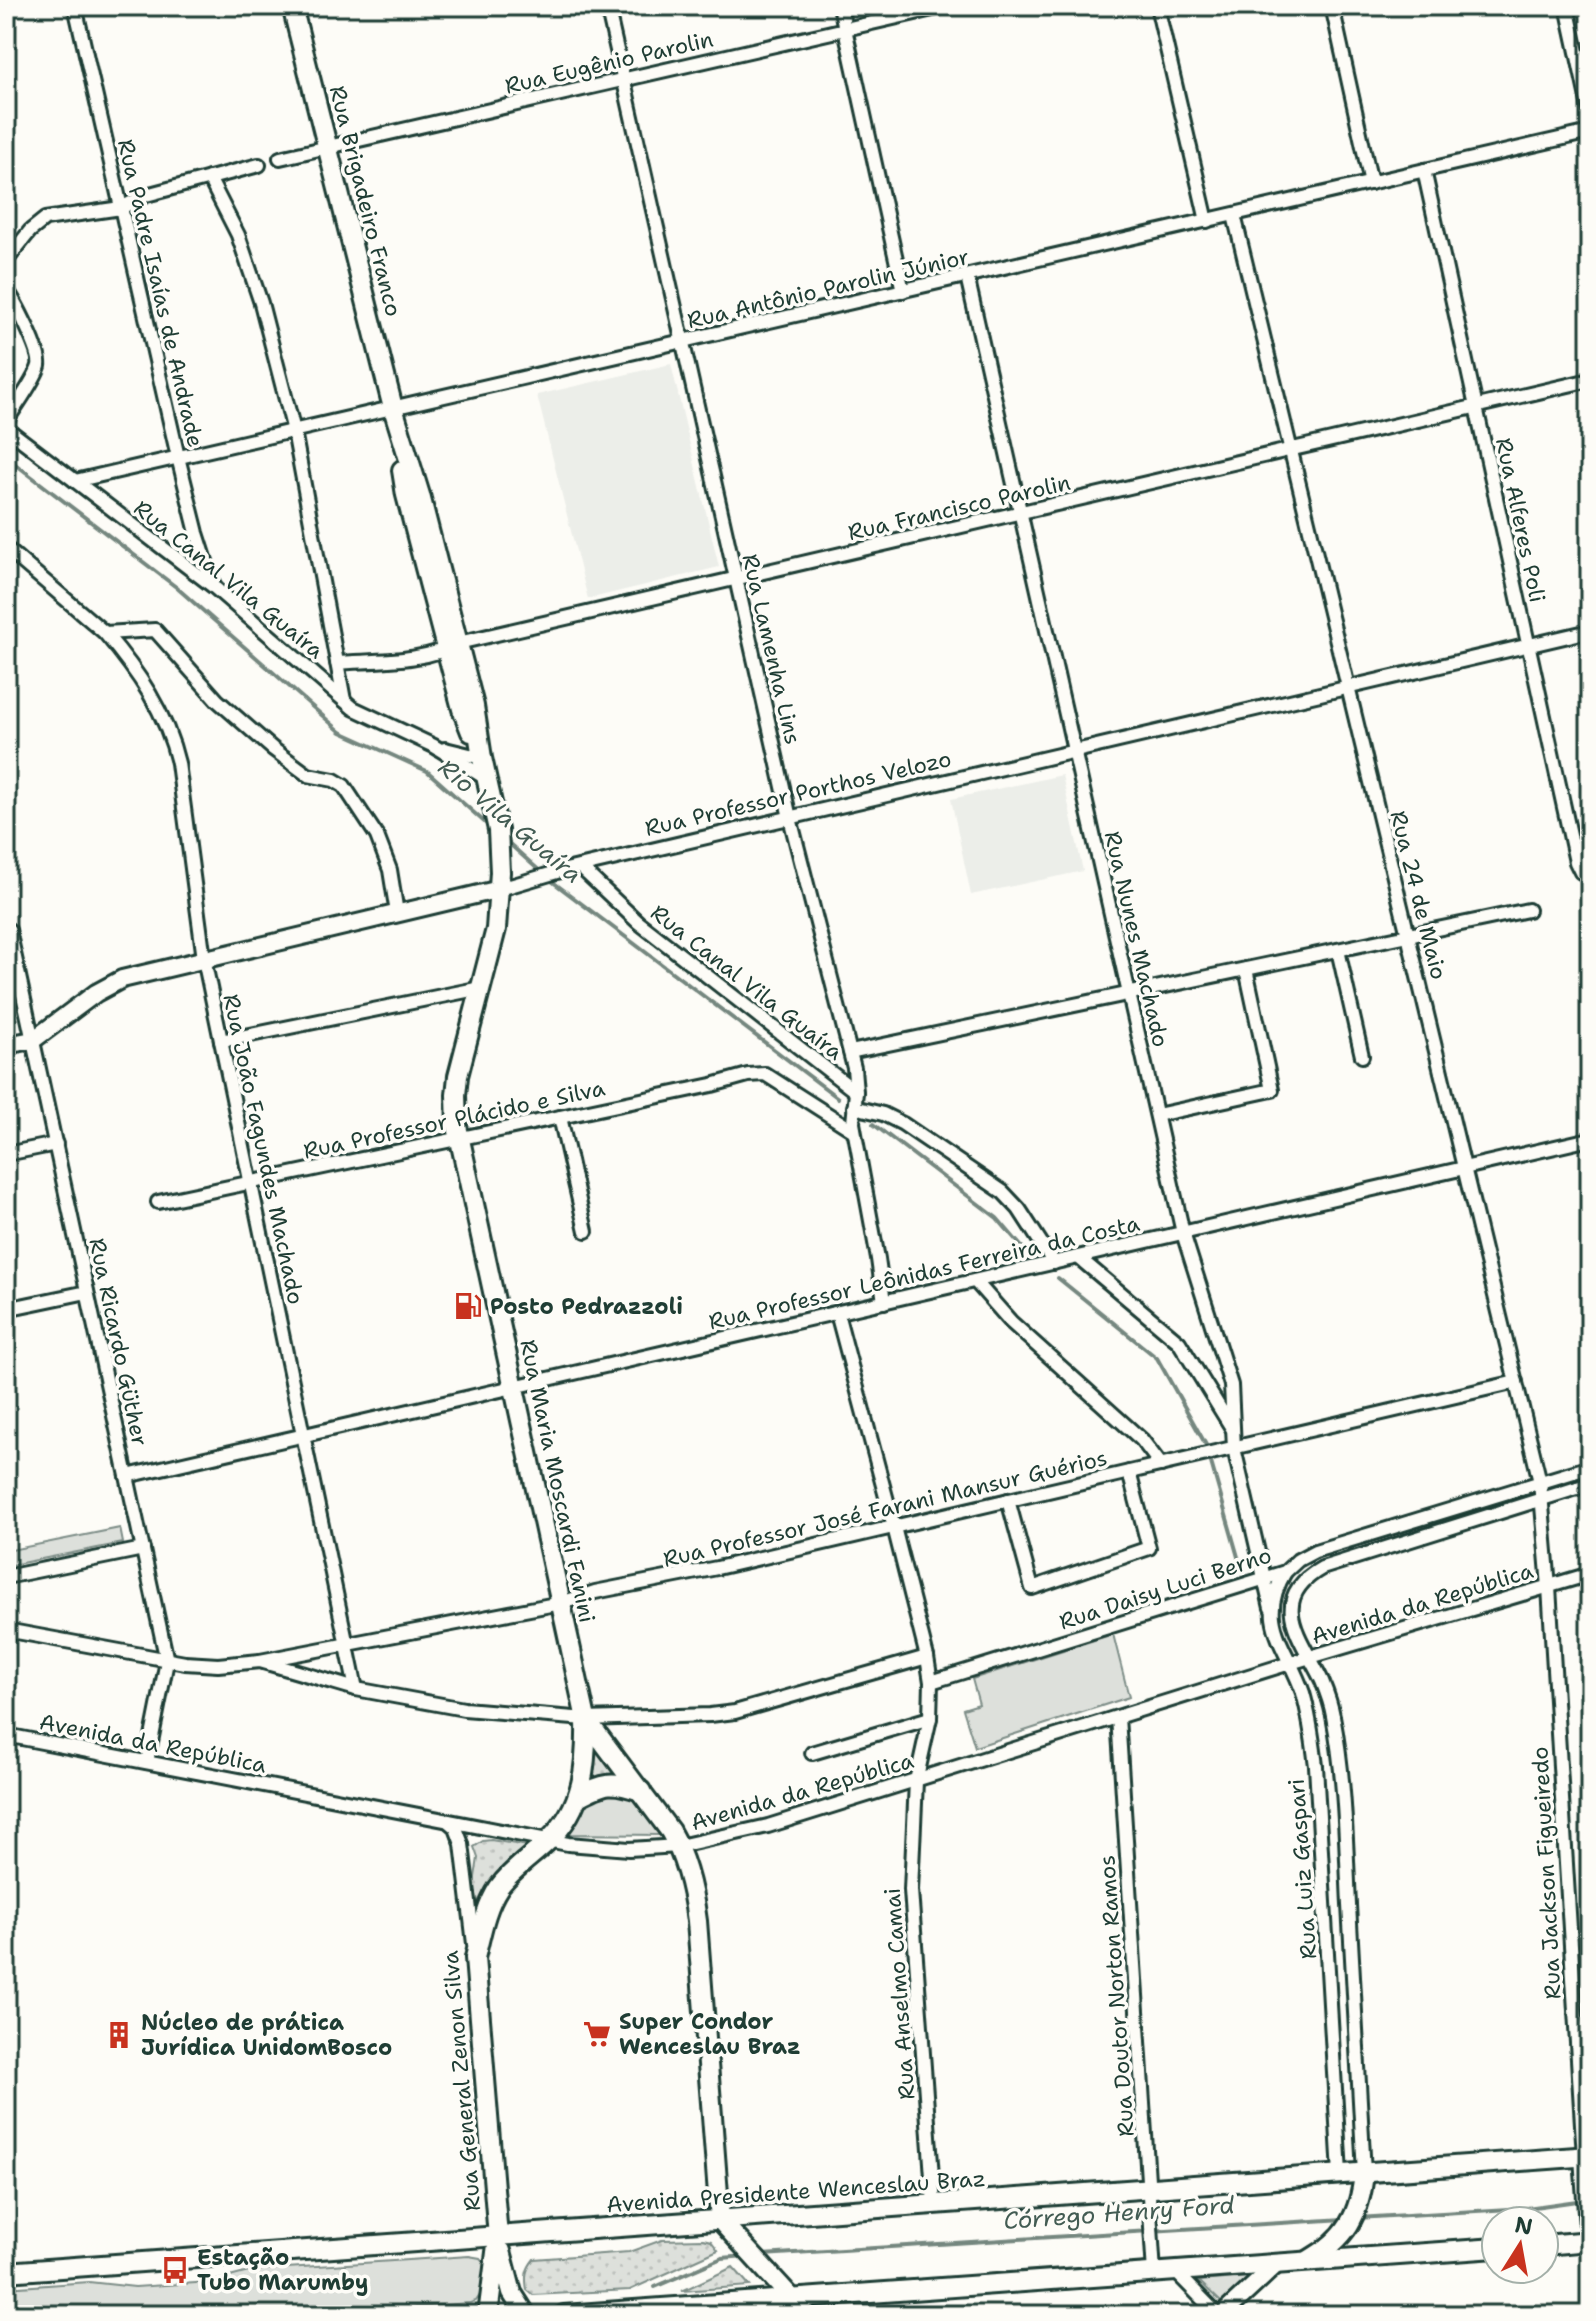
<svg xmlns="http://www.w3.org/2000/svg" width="1596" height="2321" font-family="'Shantell Sans',sans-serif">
	<defs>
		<pattern id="grass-dots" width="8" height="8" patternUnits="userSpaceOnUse" patternTransform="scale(2)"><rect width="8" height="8" fill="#dde0db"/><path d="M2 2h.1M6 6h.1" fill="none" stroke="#bdc1bd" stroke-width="1.8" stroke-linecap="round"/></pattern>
	</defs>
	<rect width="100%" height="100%" fill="#fdfcf7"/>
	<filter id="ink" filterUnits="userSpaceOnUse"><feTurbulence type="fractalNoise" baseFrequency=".0125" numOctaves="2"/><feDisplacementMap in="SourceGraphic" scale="16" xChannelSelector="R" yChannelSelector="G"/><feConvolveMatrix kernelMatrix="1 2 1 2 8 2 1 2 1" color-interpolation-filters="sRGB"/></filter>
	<g filter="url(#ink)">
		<g fill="#eceee9">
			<path d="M 671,364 L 719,567 L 588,599 L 537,395 Z"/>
			<path d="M 1062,775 L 1083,871 L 971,895 L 951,799 Z"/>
		</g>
		<g fill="url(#grass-dots)" stroke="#7e8e88" stroke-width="2">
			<path d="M 594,1738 L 621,1774 L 606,1776 L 589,1783 Z"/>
			<path d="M 491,1840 L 527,1846 C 503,1865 487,1882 474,1910 L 473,1890 L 478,1858 L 474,1847 L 483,1841 Z"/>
			<path d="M 703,2239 L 711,2241 L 718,2250 L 630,2290 L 533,2295 L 527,2290 C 525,2277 525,2270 534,2259 L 629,2252 L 662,2240 Z"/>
			<path d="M 733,2267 L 750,2286 L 682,2291 Z"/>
		</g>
		<g fill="#dde0db" stroke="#7e8e88" stroke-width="2">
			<path d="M 120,1528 L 123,1543 L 6,1566 L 6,1551 Z"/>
			<path d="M 1113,1634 L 1129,1697 L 975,1747 L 963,1709 L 979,1704 L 972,1679 Z"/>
			<path d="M 601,1793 L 626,1793 L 635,1799 L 660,1835 L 563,1834 C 575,1819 583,1802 601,1793 Z"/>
			<path d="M 469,2256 L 480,2258 L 484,2263 L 480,2295 L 476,2301 L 470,2303 L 310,2315 L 219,2313 L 6,2315 L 6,2288 L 89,2282 L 135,2287 L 211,2282 L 256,2270 Z"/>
			<path d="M 1251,2277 L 1224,2305 L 1199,2281 Z"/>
		</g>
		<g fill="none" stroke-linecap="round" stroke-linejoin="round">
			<g stroke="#75877f" stroke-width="4">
				<path d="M 6,457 L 176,587 L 341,732 L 427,771 L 491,828"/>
				<path d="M 504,839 L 542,873"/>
				<path d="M 549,879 L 838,1098"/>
				<path d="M 873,1124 L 997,1218 L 1027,1253"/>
				<path d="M 1058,1278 L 1157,1358 L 1206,1445 L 1242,1571"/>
				<path d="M 1357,2218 L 1527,2208 L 1584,2200"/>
				<path d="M 762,2255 L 1344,2219"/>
				<path d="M 655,2287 L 722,2258 L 746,2256"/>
			</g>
			<g stroke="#1f3d34" stroke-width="18">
				<g id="minor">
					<path d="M 75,6 L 178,457 L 197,533 L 214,586"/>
					<path d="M 607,6 L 790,818 L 854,1068 L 856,1092 L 853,1123 L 878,1259 L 884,1302"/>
					<path d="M 840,6 L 903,291"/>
					<path d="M 1157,6 L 1207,221"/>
					<path d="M 1332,6 L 1371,183"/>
					<path d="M 1567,6 L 1590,112"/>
					<path d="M 280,158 L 946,6"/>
					<path d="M 1424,170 L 1576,862 L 1581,872 L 1590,877"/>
					<path d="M 209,178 L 238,235 L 261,303 L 294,431 L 344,700"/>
					<path d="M 1234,215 L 1540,1482 L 1549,1587 L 1584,2157"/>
					<path d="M 6,261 L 30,231 L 45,219 L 121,208 L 146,195 L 259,165"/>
					<path d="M 967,276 L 1183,1233 L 1231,1385 L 1234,1448 L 1271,1608"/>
					<path d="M 6,289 C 15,301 42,353 39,366 C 35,380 14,408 6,422"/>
					<path d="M 6,428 L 214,587 L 353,708 L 434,746 L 487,779"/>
					<path d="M 75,481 L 1590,132"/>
					<path d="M 6,548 L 105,633 L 155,630 L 217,700 L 273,749 L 308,775 L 334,780 L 344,786 L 377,836 L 390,870 L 397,913"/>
					<path d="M 105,633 C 138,672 166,712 178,763 L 204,959 L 356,1689"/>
					<path d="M 337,663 C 376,660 424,663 458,643 L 1590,380"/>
					<path d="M 445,749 L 482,758"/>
					<path d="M 580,867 L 638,922 L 856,1092"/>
					<path d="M 500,889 L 557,872 L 1590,631"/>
					<path d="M 9,930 L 167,1661 L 147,1762"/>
					<path d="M 1338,950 L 1362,1056"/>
					<path d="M 221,1041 L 481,988"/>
					<path d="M 850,1052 L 1528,910"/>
					<path d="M 854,1107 L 883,1114 L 903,1124 L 1003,1192 L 1019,1209 L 1054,1263"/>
					<path d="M 1157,1115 L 1272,1090 L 1246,969"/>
					<path d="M 560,1117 L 586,1231"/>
					<path d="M 6,1154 L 56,1144"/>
					<path d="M 158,1202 L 712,1085 L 748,1075 L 765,1074 L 854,1131"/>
					<path d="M 1078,1257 L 1179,1342 L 1232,1428"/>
					<path d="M 975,1281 L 1011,1322 L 1142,1440 L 1161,1465"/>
					<path d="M 6,1309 L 87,1292"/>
					<path d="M 837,1313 L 894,1527 L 927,1657 L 931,1682 L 930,1718 L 916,1781 L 911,1890 L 934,2204"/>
					<path d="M 127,1476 L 1590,1139"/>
					<path d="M 1008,1500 L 1032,1588 L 1149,1548 L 1129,1472"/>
					<path d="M 1285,1572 C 1255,1622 1287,1646 1303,1693 C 1310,1717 1313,1742 1316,1766 L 1340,2174"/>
					<path d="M 6,1577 L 143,1549"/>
					<path d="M 6,1630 L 185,1663 L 218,1665 L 260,1661 L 356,1689 L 464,1709 L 586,1719 L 710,1715 L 735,1712 L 927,1657"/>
					<path d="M 260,1661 L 561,1603 L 595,1592 L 717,1568 L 1516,1382"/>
					<path d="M 931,1682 L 1285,1572 L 1298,1560 L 1315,1551 L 1590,1467"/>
					<path d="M 1118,1717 L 1154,2273"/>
					<path d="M 6,1735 L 568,1844 L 629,1849 L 679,1846 L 768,1826 L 1290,1663 L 1590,1574"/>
					<path d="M 812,1753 L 930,1718"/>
					<path d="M 448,1821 L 456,1828 L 462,1844 L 474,1944"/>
					<path d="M 1364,2173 C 1359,2083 1354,1994 1349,1905 C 1346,1842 1345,1778 1333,1716 C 1331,1704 1327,1693 1322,1681 C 1302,1639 1265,1600 1322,1568 L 1590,1484"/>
					<path d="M 1175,2271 L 1218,2315"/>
				</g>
			</g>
			<g stroke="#1f3d34" stroke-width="22">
				<g id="tertiary">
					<path d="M 6,1045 L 33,1040 L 96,993 L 122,979 L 500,889"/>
					<path d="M 1222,2315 L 1277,2264"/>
				</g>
			</g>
			<g stroke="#1f3d34" stroke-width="24">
				<g id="secondary">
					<path d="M 292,6 L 393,408 L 420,495 L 474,706 L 482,758 L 498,830 L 500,872 L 496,929 L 458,1076 L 456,1095 L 457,1126 L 586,1719 C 587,1764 584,1807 549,1840 C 533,1856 513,1868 499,1887 C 485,1908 481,1934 475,1958 L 498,2237 L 488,2315"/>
					<path d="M 402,470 L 406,495 L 462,709 L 471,732"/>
					<path d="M 586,1719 L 670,1831 C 686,1859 693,1889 697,1921 L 720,2220 L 807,2315"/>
					<path d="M 578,1797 C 606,1782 611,1781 641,1791"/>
					<path d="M 1584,2157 L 1590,2241"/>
					<path d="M 1544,2245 L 1590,2241"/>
					<path d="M 501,2251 L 512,2293 L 526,2315"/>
					<path d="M 1309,2260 C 1346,2239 1360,2215 1364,2173"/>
					<path d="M 6,2272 L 1590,2156"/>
					<path d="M 564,2315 L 1496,2248"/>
				</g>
			</g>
			<use href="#minor" stroke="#fdfcf7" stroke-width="12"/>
			<use href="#tertiary" stroke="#fdfcf7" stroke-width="16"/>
			<use href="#secondary" stroke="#fdfcf7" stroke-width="18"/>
		</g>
	</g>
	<defs>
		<g id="fuel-bare" transform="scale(2.16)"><path d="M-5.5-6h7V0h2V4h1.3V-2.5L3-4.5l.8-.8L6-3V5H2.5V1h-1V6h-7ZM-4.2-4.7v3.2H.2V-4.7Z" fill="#c8321e" stroke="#fdfcf7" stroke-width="2.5" paint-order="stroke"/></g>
		<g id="supermarket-bare" transform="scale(2.16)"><path d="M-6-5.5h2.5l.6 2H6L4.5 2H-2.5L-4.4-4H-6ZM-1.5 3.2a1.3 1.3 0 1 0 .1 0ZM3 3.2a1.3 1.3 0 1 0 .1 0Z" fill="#c8321e" stroke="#fdfcf7" stroke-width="2.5" paint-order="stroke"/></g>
		<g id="building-bare" transform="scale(2.16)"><path d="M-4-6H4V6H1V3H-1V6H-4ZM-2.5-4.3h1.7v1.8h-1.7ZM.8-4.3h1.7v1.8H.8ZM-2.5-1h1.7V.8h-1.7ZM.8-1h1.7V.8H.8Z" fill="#c8321e" stroke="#fdfcf7" stroke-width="2.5" paint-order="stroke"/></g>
		<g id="bus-bare" transform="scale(2.16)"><path d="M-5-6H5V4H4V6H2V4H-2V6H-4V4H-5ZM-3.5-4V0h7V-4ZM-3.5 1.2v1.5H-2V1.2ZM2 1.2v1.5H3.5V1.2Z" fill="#c8321e" stroke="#fdfcf7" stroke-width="2.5" paint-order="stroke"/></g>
	</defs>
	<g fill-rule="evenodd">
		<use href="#fuel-bare" x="468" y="1306"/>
		<use href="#supermarket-bare" x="597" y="2034"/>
		<use href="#building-bare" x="119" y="2035"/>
		<use href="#bus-bare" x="175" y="2270"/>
	</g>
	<g text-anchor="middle" stroke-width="7" stroke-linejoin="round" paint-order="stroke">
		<g font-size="22" fill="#1f3d34" stroke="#fdfcf7">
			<text transform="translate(609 62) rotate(-13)" y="8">Rua Eugênio Parolin</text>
			<text transform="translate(366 201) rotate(76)" y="8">Rua Brigadeiro Franco</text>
			<text transform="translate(828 288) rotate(-13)" y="8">Rua Antônio Parolin Júnior</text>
			<text transform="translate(161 293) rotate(77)" y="8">Rua Padre Isaías de Andrade</text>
			<text transform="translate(959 507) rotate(-13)" y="8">Rua Francisco Parolin</text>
			<text transform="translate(1521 520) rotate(78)" y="8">Rua Alferes Poli</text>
			<text transform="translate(229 579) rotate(39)" y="8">Rua Canal Vila Guaíra</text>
			<text transform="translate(772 649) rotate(77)" y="8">Rua Lamenha Lins</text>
			<text transform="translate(798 793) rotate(-13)" y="8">Rua Professor Porthos Velozo</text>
			<text transform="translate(1419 895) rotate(76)" y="8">Rua 24 de Maio</text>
			<text transform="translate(1137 939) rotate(77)" y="8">Rua Nunes Machado</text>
			<text transform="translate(747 982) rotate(38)" y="8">Rua Canal Vila Guaíra</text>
			<text transform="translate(454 1119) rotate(-12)" y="8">Rua Professor Plácido e Silva</text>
			<text transform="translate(264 1149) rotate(78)" y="8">Rua João Fagundes Machado</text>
			<text transform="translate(924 1272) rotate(-13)" y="8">Rua Professor Leônidas Ferreira da Costa</text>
			<text transform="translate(119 1342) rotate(78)" y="8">Rua Ricardo Güther</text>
			<text transform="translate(558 1481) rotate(78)" y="8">Rua Maria Moscardi Fanini</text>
			<text transform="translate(885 1508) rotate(-13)" y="8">Rua Professor José Farani Mansur Guérios</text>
			<text transform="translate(1165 1588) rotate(-18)" y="8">Rua Daisy Luci Berno</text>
			<text transform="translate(1422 1603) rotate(-17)" y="8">Avenida da República</text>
			<text transform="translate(153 1743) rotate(11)" y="8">Avenida da República</text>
			<text transform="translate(802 1791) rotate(-16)" y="8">Avenida da República</text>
			<text transform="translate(1302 1869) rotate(-94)" y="8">Rua Luiz Gaspari</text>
			<text transform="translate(1546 1873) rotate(-93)" y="8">Rua Jackson Figueiredo</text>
			<text transform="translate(899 1994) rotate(-94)" y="8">Rua Anselmo Camai</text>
			<text transform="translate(1116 1996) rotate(-94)" y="8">Rua Doutor Norton Ramos</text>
			<text transform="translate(461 2081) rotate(-95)" y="8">Rua General Zenon Silva</text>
			<text transform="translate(796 2191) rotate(-4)" y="8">Avenida Presidente Wenceslau Braz</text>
		</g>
		<g font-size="22" font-weight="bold" fill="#1f3d34" stroke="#fdfcf7" text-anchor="start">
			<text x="490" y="1314">Posto Pedrazzoli</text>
			<text x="619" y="2029">Super Condor<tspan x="619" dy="25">Wenceslau Braz</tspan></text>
			<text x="141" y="2030">Núcleo de prática<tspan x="141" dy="25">Jurídica UnidomBosco</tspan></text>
			<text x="197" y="2265">Estação<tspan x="197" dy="25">Tubo Marumby</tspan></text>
		</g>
		<g font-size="24" font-style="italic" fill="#435c53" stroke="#fdfcf7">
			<text transform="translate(510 821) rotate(40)" y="8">Rio Vila Guaíra</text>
			<text transform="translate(1119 2213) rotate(-4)" y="8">Córrego Henry Ford</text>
		</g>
	</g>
	<rect width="1596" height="2321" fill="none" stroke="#fdfcf7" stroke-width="32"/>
	<rect x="16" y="16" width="1564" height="2289" fill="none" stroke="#1f3d34" stroke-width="3" filter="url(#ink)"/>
	<g transform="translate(1520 2245) rotate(11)"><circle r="38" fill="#fdfcf7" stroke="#a4b0a9" stroke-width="2"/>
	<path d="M0-6L14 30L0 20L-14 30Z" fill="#c8321e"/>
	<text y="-12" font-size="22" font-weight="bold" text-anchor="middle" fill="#1f3d34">N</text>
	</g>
</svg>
